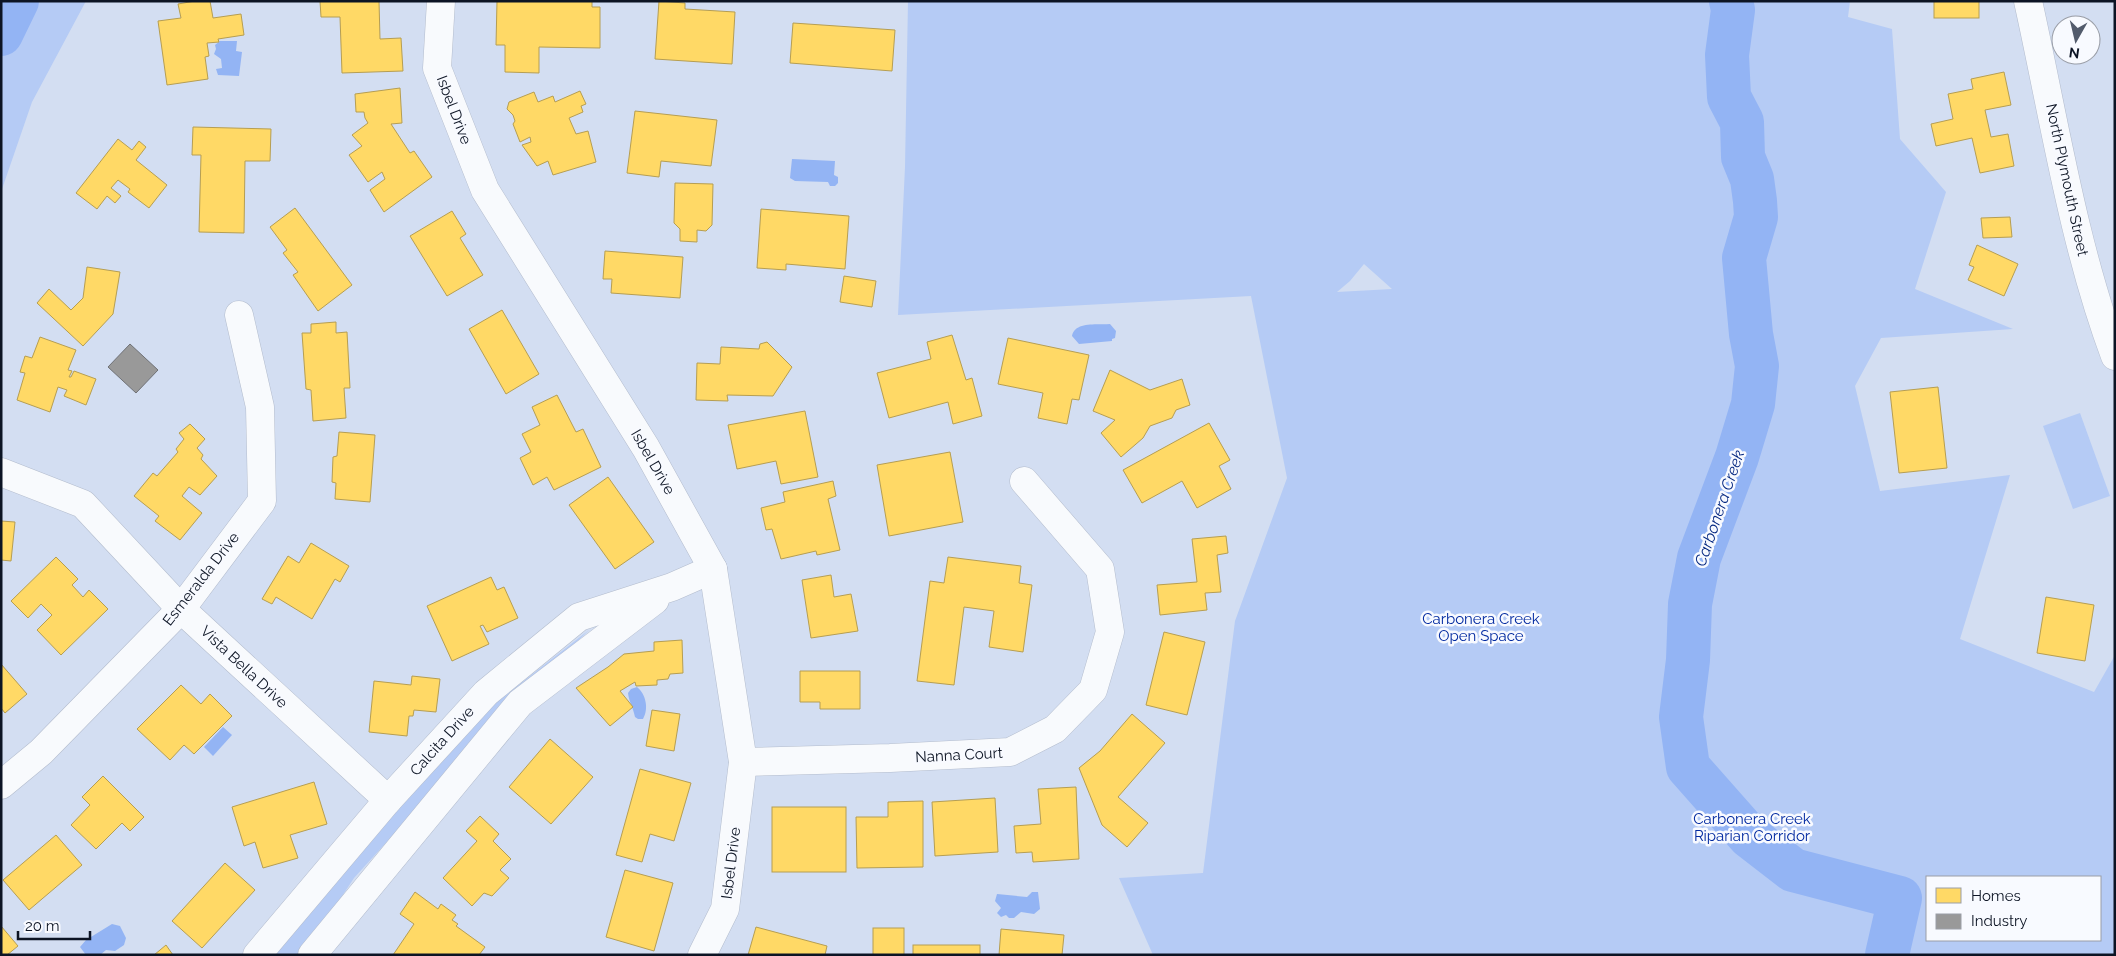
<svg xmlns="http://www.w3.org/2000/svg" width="2116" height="956" font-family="Raleway,sans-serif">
	<rect width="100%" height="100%" fill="#d3def2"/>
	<g fill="#b5cbf5" fill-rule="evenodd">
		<path d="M 1,1 L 86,1 L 32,102 L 1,192 Z"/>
		<path d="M 908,1 L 1850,1 L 1848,17 L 1892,29 L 1900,139 L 1946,192 L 1915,289 L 2013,329 L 1881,338 L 1855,386 L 1880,491 L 2010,475 L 1960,639 L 2094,692 L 2115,655 L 2115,955 L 1153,955 L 1119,878 L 1203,873 L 1235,621 L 1287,478 L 1251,296 L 898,315 L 905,167 ZM 1364,264 L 1392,289 L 1337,292 L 1350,281 ZM 1927,877 L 2100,877 L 2100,940 L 1927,940 Z"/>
		<path d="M 2080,413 L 2110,496 L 2073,509 L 2043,426 Z"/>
		<path d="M 589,630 L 503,714 L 354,878 L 313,940 L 299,955 L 267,955 L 493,705 Z"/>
	</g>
	<g fill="#93b4f4">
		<path d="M 220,41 L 237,41 L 236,51 L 242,52 L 239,76 L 218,75 L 216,69 L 222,68 L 221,59 L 214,54 L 216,49 L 215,45 Z"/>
		<path d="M 792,159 L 835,161 L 834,175 L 838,177 L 838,183 L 835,186 L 830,186 L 828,182 L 795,181 L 790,178 Z"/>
		<path d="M 1110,324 L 1116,331 L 1115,338 L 1112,339 L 1112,341 L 1079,344 L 1072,336 C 1075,321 1097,325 1110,324 Z"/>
		<path d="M 637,687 C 646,694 649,709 643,719 L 638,719 L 635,717 C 633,707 629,702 628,693 L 631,689 Z"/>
		<path d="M 223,727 L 232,735 L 213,756 L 204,747 Z"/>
		<path d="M 1032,892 L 1038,892 L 1040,909 L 1034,914 L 1021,912 L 1014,918 L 1009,918 L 1006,915 L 1001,917 L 997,913 L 1001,908 L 995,901 L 997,894 L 1027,897 Z"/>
		<path d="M 112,924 L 120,926 L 126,938 L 124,945 L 115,951 L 106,950 L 100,955 L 86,955 L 80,947 L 86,940 Z"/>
	</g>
	<g fill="#ffd966" stroke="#b69e52">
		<path d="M 195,1 L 210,1 L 213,18 L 241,14 L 244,35 L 218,39 L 219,42 L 207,43 L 209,56 L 205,57 L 208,79 L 167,85 L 158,21 L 181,18 L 178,4 Z"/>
		<path d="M 320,1 L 379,1 L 380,39 L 401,38 L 403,71 L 342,73 L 340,17 L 321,17 Z"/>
		<path d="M 497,1 L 592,1 L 592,7 L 600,7 L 600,48 L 539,47 L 539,73 L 505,72 L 505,45 L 496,45 Z"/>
		<path d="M 659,1 L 685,3 L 685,9 L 735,12 L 732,64 L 655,59 Z"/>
		<rect x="1934" y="1" width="45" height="17"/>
		<path d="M 793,23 L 895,30 L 892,71 L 790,63 Z"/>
		<path d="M 2004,72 L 2011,105 L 1985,110 L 1991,137 L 2008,134 L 2014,166 L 1980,173 L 1972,138 L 1936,146 L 1931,124 L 1953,119 L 1948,94 L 1973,89 L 1971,79 Z"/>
		<path d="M 400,88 L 402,123 L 391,124 L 410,153 L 414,151 L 432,177 L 384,212 L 370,190 L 385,179 L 382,172 L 368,182 L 349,155 L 362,146 L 352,135 L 368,123 L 365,118 L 364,112 L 356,112 L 355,94 Z"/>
		<path d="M 580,91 L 586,104 L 581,106 L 583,112 L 569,118 L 576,134 L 588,131 L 596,162 L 553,175 L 548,161 L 537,166 L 522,145 L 531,142 L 530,137 L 520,142 L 513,124 L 515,121 L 513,115 L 507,109 L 509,102 L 534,92 L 538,102 L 553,96 L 555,102 Z"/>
		<path d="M 635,111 L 717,120 L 711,166 L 661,161 L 659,177 L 627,173 Z"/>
		<path d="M 193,127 L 271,129 L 270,161 L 245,161 L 244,233 L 199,232 L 201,155 L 192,155 Z"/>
		<path d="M 118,139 L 132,150 L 139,141 L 146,147 L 136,160 L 167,185 L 149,208 L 128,192 L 130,189 L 118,180 L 111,188 L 121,196 L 115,203 L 107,196 L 97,209 L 76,193 Z"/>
		<path d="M 675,183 L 713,184 L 712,225 L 706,231 L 697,230 L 697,242 L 680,241 L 680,229 L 674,223 Z"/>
		<path d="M 295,208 L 352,285 L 318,311 L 293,275 L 298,272 L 283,253 L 287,250 L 270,227 Z"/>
		<path d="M 761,209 L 849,216 L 845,269 L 786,264 L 786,270 L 757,268 Z"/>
		<path d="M 452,211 L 466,234 L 460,238 L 483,275 L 447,296 L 410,236 Z"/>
		<path d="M 2010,217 L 2012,237 L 1983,238 L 1981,218 Z"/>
		<path d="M 1977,245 L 2018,264 L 2004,296 L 1968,280 L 1974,267 L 1969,265 Z"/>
		<path d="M 605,251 L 683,257 L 680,298 L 611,293 L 612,279 L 603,279 Z"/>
		<path d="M 87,267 L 120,272 L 113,314 L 83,346 L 37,303 L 49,289 L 71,310 L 83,298 Z"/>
		<path d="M 844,276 L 876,281 L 872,307 L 840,302 Z"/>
		<path d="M 502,310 L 539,374 L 506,394 L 469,329 Z"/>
		<path d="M 336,322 L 336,333 L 347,332 L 350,388 L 344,388 L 346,418 L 313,421 L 311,390 L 306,389 L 302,333 L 311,333 L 311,324 Z"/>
		<path d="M 952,335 L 966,380 L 972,378 L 982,416 L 953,424 L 948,402 L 889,418 L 877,373 L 931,359 L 927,342 Z"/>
		<path d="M 40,337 L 76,350 L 68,370 L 72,371 L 69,377 L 71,377 L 74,371 L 96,379 L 86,405 L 64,396 L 67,390 L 58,387 L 50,412 L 17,400 L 25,373 L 20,372 L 25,356 L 32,358 Z"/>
		<path d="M 1008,338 L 1089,355 L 1079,400 L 1072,399 L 1067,424 L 1038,418 L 1043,393 L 998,384 Z"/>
		<path d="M 767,342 L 792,367 L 773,396 L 727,395 L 728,401 L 696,400 L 697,363 L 720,364 L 721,347 L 759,349 L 760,344 Z"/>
		<path d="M 1110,370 L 1150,390 L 1182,379 L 1190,405 L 1176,410 L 1172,418 L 1150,426 L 1143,438 L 1121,457 L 1101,433 L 1115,420 L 1093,411 Z"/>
		<path d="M 1938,387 L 1947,468 L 1899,473 L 1890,392 Z"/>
		<path d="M 557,395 L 576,432 L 583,429 L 601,467 L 554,490 L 547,477 L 533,485 L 520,458 L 531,452 L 522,434 L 540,425 L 532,407 Z"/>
		<path d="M 805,411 L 818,477 L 781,484 L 776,461 L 737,469 L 728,425 Z"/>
		<path d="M 1209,423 L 1230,460 L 1219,466 L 1231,489 L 1197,508 L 1182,481 L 1142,503 L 1123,470 Z"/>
		<path d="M 190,424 L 205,439 L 197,448 L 203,455 L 201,459 L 217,476 L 200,495 L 189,487 L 182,496 L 202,513 L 180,540 L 155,521 L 159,516 L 134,496 L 153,473 L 157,476 L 178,452 L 176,449 L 184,439 L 179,433 Z"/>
		<path d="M 339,432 L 375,435 L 370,502 L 335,499 L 336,483 L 332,482 L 333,457 L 337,456 Z"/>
		<path d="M 950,452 L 963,522 L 889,536 L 877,465 Z"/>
		<path d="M 608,477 L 654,542 L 615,569 L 569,505 Z"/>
		<path d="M 833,481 L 836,496 L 828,499 L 840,550 L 817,555 L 816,551 L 781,559 L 772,529 L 766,530 L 761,508 L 785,502 L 783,492 Z"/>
		<path d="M 1,521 L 15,522 L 11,561 L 1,560 Z"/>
		<path d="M 1226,536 L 1228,553 L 1217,555 L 1221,592 L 1205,593 L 1207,610 L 1160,615 L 1157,585 L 1197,582 L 1192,539 Z"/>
		<path d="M 311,543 L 349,566 L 340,582 L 335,579 L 312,619 L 276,597 L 272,604 L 262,599 L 288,556 L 299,563 Z"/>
		<path d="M 56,557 L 78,579 L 72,585 L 83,597 L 89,590 L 108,609 L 61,655 L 37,630 L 52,615 L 41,604 L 28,618 L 11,601 Z"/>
		<path d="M 948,557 L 1021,566 L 1019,583 L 1032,585 L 1023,652 L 989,647 L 994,611 L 964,607 L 954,685 L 917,681 L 930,581 L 944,583 Z"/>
		<path d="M 831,575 L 834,597 L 851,594 L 858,631 L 811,638 L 802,580 Z"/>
		<path d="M 491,577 L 497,590 L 504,587 L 518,618 L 487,632 L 483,625 L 480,626 L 489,644 L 452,661 L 427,606 Z"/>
		<path d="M 2046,597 L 2094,605 L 2085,661 L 2037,653 Z"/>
		<path d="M 1164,632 L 1205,642 L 1187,715 L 1146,705 Z"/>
		<path d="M 682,640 L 683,673 L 670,674 L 668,679 L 657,680 L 657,685 L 636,686 L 635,682 L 620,691 L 633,707 L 610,726 L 576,688 L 608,667 L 624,654 L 654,651 L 654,642 Z"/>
		<path d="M 1,664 L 27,694 L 5,713 L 1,708 Z"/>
		<path d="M 800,671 L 860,671 L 860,709 L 820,709 L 820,702 L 800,702 Z"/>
		<path d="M 412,676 L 440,679 L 436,712 L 414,710 L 413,716 L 409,716 L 407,736 L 369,732 L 374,681 L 411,685 Z"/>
		<path d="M 181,685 L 201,704 L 210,694 L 232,716 L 194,754 L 184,745 L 170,760 L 137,729 Z"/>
		<path d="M 652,710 L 680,714 L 674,751 L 646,746 Z"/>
		<path d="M 1132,714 L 1165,743 L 1118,797 L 1148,823 L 1127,847 L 1102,825 L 1079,768 L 1100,751 Z"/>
		<path d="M 550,739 L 593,777 L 551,824 L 509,787 Z"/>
		<path d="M 640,769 L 691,783 L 674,841 L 650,834 L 642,862 L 616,855 Z"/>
		<path d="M 103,776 L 144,817 L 130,831 L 122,823 L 96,849 L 71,825 L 90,805 L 82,797 Z"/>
		<path d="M 314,782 L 327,824 L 290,835 L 298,858 L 263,868 L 255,842 L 244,846 L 232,807 Z"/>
		<path d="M 1076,787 L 1079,859 L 1033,862 L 1032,852 L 1016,853 L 1014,826 L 1041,824 L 1038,789 Z"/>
		<path d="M 995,798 L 998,852 L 935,856 L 932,802 Z"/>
		<path d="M 923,801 L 923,867 L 857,868 L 856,817 L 888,817 L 888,802 Z"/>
		<rect x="772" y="807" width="74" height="65"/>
		<path d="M 480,816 L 499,834 L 493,841 L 511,859 L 500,870 L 509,878 L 492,896 L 484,893 L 472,906 L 443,878 L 477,841 L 466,831 Z"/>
		<path d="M 56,835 L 82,865 L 29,910 L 3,880 Z"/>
		<path d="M 225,863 L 255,890 L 202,948 L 172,921 Z"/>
		<path d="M 625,870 L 673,883 L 654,951 L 606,937 Z"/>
		<path d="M 415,892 L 438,909 L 441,904 L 456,915 L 452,920 L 458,924 L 456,926 L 485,947 L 479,955 L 393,955 L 414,924 L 400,914 Z"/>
		<path d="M 1,926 L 18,946 L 7,955 L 1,955 Z"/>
		<path d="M 756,927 L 827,946 L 825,955 L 748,955 Z"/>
		<rect x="873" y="928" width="31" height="27"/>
		<path d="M 1001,929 L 1064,935 L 1062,955 L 999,955 Z"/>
		<path d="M 166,945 L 173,955 L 154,955 Z"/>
		<rect x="913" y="945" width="67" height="10"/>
	</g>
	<path fill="#999" stroke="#6f7176" d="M 130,344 L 158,370 L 136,393 L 108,367 Z"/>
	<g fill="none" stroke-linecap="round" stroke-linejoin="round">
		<g stroke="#93b4f4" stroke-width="44">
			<path d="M 1731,1 L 1733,10 L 1727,55 L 1729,97 L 1742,122 L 1743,157 L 1752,179 L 1755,201 L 1756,217 L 1744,258 L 1751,334 L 1757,366 L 1753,404 L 1737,457 L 1699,558 L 1690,604 L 1688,660 L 1681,717 L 1688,767 L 1749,836 L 1793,870 L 1900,898 L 1887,955"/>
			<path d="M 1,34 L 17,1"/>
		</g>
		<g stroke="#b3bccd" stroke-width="29">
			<g id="minor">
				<path d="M 441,1 L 437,68 L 485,190 L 646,448 L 713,569 L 743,762 L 725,909 L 702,955"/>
				<path d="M 2028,1 C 2054,118 2073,244 2115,356"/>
				<path d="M 1,472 L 83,504 L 181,609 L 388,800"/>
				<path d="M 743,762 L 890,758 L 1010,752 L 1055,729 L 1093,690 L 1110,632 L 1100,569 L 1024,481"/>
				<path d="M 1,785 L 41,752 L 181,609 L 262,501 L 260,407 L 239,315"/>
				<path d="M 257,955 L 388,800 L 486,693 L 579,617 L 672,587 L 713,569"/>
				<path d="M 312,955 L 520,703 L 655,600"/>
			</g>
		</g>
		<use href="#minor" stroke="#f8fafd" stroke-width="28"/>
	</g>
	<g text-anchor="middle" stroke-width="5" stroke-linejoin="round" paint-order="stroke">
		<g font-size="15" fill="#0c1424" stroke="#f8faff">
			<text transform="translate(454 110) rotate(69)" y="5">Isbel Drive</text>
			<text transform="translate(2067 180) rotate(78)" y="5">North Plymouth Street</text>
			<text transform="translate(653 462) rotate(60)" y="5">Isbel Drive</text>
			<text transform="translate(201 579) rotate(-52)" y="5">Esmeralda Drive</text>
			<text transform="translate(244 667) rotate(43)" y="5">Vista Bella Drive</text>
			<text transform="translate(442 741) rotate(-48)" y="5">Calcita Drive</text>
			<text transform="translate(959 755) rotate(-3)" y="5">Nanna Court</text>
			<text transform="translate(731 863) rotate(-83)" y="5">Isbel Drive</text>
		</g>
		<g font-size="15" fill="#0029a0" stroke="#f8faff">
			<text x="1481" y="624">Carbonera Creek<tspan x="1481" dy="17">Open Space</tspan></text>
			<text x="1752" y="824">Carbonera Creek<tspan x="1752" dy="17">Riparian Corridor</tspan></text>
		</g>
		<g font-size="16" font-style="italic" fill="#042781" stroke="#f8faff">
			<text transform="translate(1719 508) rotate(-71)" y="6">Carbonera Creek</text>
		</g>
	</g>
	<rect width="2116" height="956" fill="none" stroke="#0c1424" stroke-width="5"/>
	<rect x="1926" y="876" width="175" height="65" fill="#f8faff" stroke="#9a9ea7"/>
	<rect x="1936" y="888" width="25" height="15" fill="#ffd966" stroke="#9a9ea7"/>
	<text x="1971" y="901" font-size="15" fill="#0c1424">Homes</text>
	<rect x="1936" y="914" width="25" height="15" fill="#999999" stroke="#9a9ea7"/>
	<text x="1971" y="926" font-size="15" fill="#0c1424">Industry</text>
	<g transform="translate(2076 40) rotate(188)"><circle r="24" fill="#f8faff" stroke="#9a9ea7"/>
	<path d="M0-4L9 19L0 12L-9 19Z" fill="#525b6c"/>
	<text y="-8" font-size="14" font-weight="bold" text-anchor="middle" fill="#0c1424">N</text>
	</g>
	<path d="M18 931v8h72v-8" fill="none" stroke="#0c1424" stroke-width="2.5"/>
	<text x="25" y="931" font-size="15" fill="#0c1424" stroke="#f8faff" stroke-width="4" paint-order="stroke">20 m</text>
</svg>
